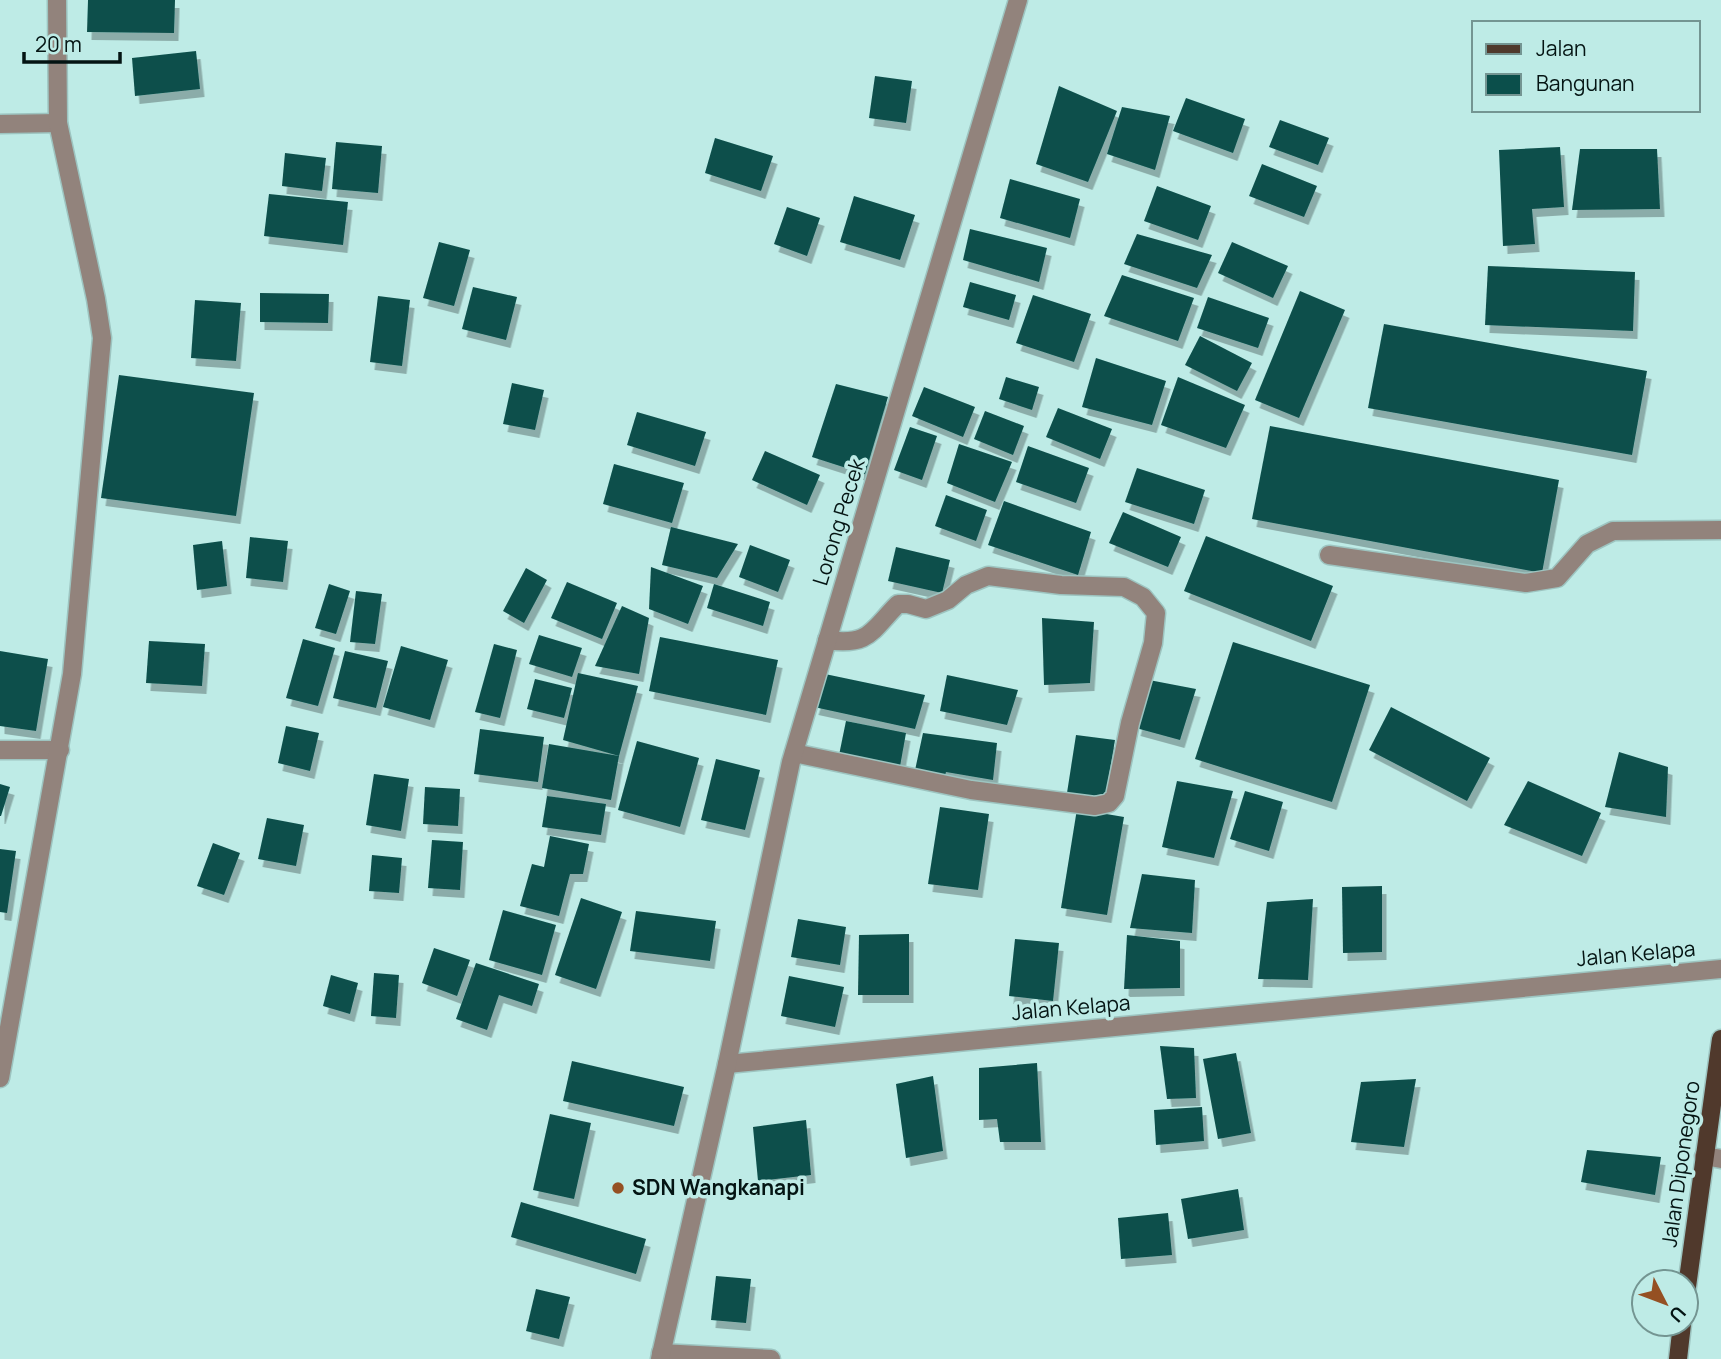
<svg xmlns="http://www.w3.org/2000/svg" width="1721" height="1359" font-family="Manrope,sans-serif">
	<defs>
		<filter id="shadow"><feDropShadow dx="4.5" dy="8" stdDeviation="0" flood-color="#0004"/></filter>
	</defs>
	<rect width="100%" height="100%" fill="#beebe6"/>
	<g fill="#0b4f4b" filter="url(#shadow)">
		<path d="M 88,0 L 175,0 L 174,33 L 87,32 Z"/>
		<path d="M 196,51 L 200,89 L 135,96 L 132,58 Z"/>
		<path d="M 875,76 L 912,81 L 906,123 L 869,118 Z"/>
		<path d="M 1059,86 L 1117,111 L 1088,182 L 1036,164 Z"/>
		<path d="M 1186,98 L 1245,119 L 1233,153 L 1173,131 Z"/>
		<path d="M 1122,107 L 1170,116 L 1155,170 L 1107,154 Z"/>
		<path d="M 1280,120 L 1329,138 L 1318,165 L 1269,147 Z"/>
		<path d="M 715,138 L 773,156 L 761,191 L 705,173 Z"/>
		<path d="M 336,142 L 382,146 L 378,193 L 332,189 Z"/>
		<path d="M 1560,147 L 1564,207 L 1532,209 L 1535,244 L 1503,246 L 1499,150 Z"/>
		<path d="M 1580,149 L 1657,149 L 1660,209 L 1572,210 Z"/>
		<path d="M 285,153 L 326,158 L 322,191 L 282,186 Z"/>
		<path d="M 1262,164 L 1317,186 L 1304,217 L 1249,196 Z"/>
		<path d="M 1010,179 L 1080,199 L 1070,238 L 1000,218 Z"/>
		<path d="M 1157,186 L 1211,206 L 1198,240 L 1144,221 Z"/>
		<path d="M 269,194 L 348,202 L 343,245 L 264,236 Z"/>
		<path d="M 854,196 L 915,215 L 900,260 L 840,242 Z"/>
		<path d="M 787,207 L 820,218 L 807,256 L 774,244 Z"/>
		<path d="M 970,229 L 1047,248 L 1039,282 L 963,260 Z"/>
		<path d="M 1137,234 L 1212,255 L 1197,288 L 1124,264 Z"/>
		<path d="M 439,242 L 470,250 L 454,306 L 423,298 Z"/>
		<path d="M 1232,242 L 1288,266 L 1273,298 L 1218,273 Z"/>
		<path d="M 1488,266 L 1635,272 L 1633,331 L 1485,325 Z"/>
		<path d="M 1122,275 L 1194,298 L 1178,341 L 1104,316 Z"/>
		<path d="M 970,282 L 1016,295 L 1009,320 L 963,307 Z"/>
		<path d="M 473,287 L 517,297 L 506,340 L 462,329 Z"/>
		<path d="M 1300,291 L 1345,310 L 1299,418 L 1255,400 Z"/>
		<path d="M 260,293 L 329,294 L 328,323 L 260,322 Z"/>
		<path d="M 1033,295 L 1091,314 L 1074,362 L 1016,343 Z"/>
		<path d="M 378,296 L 410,300 L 402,366 L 370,362 Z"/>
		<path d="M 1208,297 L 1269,318 L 1258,348 L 1197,328 Z"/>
		<path d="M 195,300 L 241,303 L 236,361 L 191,358 Z"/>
		<path d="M 1384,324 L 1647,371 L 1632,455 L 1368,408 Z"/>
		<path d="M 1200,336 L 1252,363 L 1237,391 L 1185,365 Z"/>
		<path d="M 1096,358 L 1166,381 L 1152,425 L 1082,407 Z"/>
		<path d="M 119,375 L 254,393 L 236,516 L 101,498 Z"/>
		<path d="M 1006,377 L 1039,387 L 1032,410 L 999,399 Z"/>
		<path d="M 1178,377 L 1245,405 L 1226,448 L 1161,425 Z"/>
		<path d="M 512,383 L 544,390 L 535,430 L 503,424 Z"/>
		<path d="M 836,384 L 888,397 L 865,474 L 812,457 Z"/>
		<path d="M 924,387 L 975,407 L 963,437 L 912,416 Z"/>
		<path d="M 1058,408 L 1112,429 L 1100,459 L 1046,437 Z"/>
		<path d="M 985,411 L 1024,426 L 1013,455 L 974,439 Z"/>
		<path d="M 637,412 L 706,432 L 695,466 L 627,445 Z"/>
		<path d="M 1270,426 L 1559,480 L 1542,573 L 1252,519 Z"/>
		<path d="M 910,427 L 937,436 L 922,480 L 894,470 Z"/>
		<path d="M 959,444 L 1012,462 L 995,502 L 947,483 Z"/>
		<path d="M 1028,446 L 1089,468 L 1076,503 L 1016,482 Z"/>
		<path d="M 765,451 L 820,475 L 807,505 L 752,480 Z"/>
		<path d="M 614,464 L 684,483 L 672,523 L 603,504 Z"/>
		<path d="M 1137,468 L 1205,490 L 1194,524 L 1125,502 Z"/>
		<path d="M 946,495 L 987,510 L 976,541 L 935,526 Z"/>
		<path d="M 1004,501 L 1091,532 L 1078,575 L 988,545 Z"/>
		<path d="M 1123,512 L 1181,537 L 1168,567 L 1109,543 Z"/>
		<path d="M 671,527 L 738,544 L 717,578 L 662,565 Z"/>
		<path d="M 1206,536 L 1333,586 L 1311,641 L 1184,591 Z"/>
		<path d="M 250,537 L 288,541 L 283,582 L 246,578 Z"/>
		<path d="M 222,541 L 227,586 L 197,590 L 193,545 Z"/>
		<path d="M 750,545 L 790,560 L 778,592 L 739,577 Z"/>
		<path d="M 896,547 L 950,560 L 942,593 L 888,581 Z"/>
		<path d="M 651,567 L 703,586 L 688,624 L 649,609 Z"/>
		<path d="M 526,568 L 547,580 L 524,623 L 503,611 Z"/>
		<path d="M 567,582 L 617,603 L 602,639 L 551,618 Z"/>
		<path d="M 329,584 L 350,591 L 336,634 L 315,628 Z"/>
		<path d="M 714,584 L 770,602 L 763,626 L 707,608 Z"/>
		<path d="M 356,591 L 382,594 L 375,644 L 350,642 Z"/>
		<path d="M 622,606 L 649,618 L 639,674 L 595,666 Z"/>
		<path d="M 1042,618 L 1094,622 L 1090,683 L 1044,685 Z"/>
		<path d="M 539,635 L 582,648 L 572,677 L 529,664 Z"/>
		<path d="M 660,637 L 778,660 L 766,715 L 649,691 Z"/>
		<path d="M 303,639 L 335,648 L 318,706 L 286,698 Z"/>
		<path d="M 149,641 L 205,644 L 202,686 L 146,683 Z"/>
		<path d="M 1233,642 L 1370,685 L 1332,802 L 1195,759 Z"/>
		<path d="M 494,644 L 517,650 L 500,718 L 475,712 Z"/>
		<path d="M 401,646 L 448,660 L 430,720 L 383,707 Z"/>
		<path d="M 0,651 L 48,659 L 36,731 L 0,726 Z"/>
		<path d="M 345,651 L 388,661 L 376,708 L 333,698 Z"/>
		<path d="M 578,673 L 638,686 L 619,756 L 563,740 Z"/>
		<path d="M 825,674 L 925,695 L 915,729 L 814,707 Z"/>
		<path d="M 947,675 L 1018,690 L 1007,725 L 940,711 Z"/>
		<path d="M 535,679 L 572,688 L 564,718 L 527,709 Z"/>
		<path d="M 1149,680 L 1196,689 L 1180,740 L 1136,728 Z"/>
		<path d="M 1391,707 L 1490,758 L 1467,801 L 1369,750 Z"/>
		<path d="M 846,721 L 906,733 L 899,772 L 838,760 Z"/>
		<path d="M 286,726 L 319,733 L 310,771 L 278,763 Z"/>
		<path d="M 480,729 L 544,737 L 538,782 L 474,774 Z"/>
		<path d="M 923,733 L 997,743 L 993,780 L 946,772 L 943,782 L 914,775 Z"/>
		<path d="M 1076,735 L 1115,740 L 1105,799 L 1067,793 Z"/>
		<path d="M 637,741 L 699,758 L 680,827 L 618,810 Z"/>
		<path d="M 549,744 L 619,756 L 611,800 L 542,788 Z"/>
		<path d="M 1619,752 L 1668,767 L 1666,817 L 1605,807 Z"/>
		<path d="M 716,759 L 760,770 L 745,830 L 701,820 Z"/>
		<path d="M 374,774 L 409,779 L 401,831 L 366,825 Z"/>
		<path d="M 1177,781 L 1233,791 L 1214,858 L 1162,847 Z"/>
		<path d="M 1528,781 L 1601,813 L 1582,856 L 1504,825 Z"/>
		<path d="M 0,784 L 10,787 L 1,816 L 0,816 Z"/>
		<path d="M 425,787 L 460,789 L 458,826 L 423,824 Z"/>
		<path d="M 1245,791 L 1283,802 L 1269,851 L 1230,839 Z"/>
		<path d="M 547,796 L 606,804 L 601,835 L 542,827 Z"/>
		<path d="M 940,807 L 989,814 L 978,890 L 928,884 Z"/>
		<path d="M 1077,809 L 1124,817 L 1107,915 L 1061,908 Z"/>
		<path d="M 267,818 L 304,825 L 296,866 L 258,859 Z"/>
		<path d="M 550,836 L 589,844 L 583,874 L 570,874 L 559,916 L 520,906 L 532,864 L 544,867 Z"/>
		<path d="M 432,840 L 463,842 L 460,890 L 428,888 Z"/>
		<path d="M 213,843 L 240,853 L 224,895 L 197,886 Z"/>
		<path d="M 0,849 L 16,851 L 7,913 L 0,912 Z"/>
		<path d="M 372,855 L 402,858 L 399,893 L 369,891 Z"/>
		<path d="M 1142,874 L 1195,880 L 1192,933 L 1130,928 Z"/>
		<path d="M 1382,886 L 1382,952 L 1343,953 L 1342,887 Z"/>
		<path d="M 581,898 L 622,912 L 596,989 L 555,975 Z"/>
		<path d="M 1313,899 L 1308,980 L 1258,979 L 1267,902 Z"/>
		<path d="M 503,910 L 556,925 L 542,975 L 489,960 Z"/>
		<path d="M 636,911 L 716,921 L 710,961 L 630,951 Z"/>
		<path d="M 798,919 L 846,927 L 840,965 L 791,957 Z"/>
		<path d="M 909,934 L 909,995 L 858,995 L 859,935 Z"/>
		<path d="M 1127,935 L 1180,941 L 1180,988 L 1124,989 Z"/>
		<path d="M 1015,939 L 1059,943 L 1053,1001 L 1009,996 Z"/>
		<path d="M 434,948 L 470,960 L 457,996 L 422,983 Z"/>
		<path d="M 476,963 L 539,984 L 532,1006 L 499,995 L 487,1030 L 456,1019 Z"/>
		<path d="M 374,973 L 399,975 L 396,1018 L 371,1016 Z"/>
		<path d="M 331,975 L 358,983 L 350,1014 L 323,1006 Z"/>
		<path d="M 789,976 L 844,987 L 835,1027 L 781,1016 Z"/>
		<path d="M 1160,1046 L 1194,1048 L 1196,1098 L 1167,1099 Z"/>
		<path d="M 1236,1053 L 1251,1133 L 1218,1139 L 1203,1059 Z"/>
		<path d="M 572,1061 L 684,1087 L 674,1126 L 563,1101 Z"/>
		<path d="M 1037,1063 L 1041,1142 L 1000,1142 L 997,1119 L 979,1120 L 979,1068 Z"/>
		<path d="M 933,1076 L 943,1151 L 906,1158 L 896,1084 Z"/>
		<path d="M 1416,1079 L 1404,1147 L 1351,1142 L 1361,1082 Z"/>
		<path d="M 1202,1107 L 1204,1141 L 1156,1145 L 1154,1110 Z"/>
		<path d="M 550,1114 L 591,1123 L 574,1199 L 533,1190 Z"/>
		<path d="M 806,1120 L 811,1175 L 758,1181 L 753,1127 Z"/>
		<path d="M 1587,1150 L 1661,1157 L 1655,1195 L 1581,1182 Z"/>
		<path d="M 1238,1189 L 1244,1230 L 1188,1239 L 1181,1199 Z"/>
		<path d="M 521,1202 L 646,1239 L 636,1274 L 511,1237 Z"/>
		<path d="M 1168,1213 L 1172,1255 L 1121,1259 L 1118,1218 Z"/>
		<path d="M 716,1276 L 751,1279 L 746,1323 L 711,1320 Z"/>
		<path d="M 536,1289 L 570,1297 L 559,1339 L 526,1331 Z"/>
	</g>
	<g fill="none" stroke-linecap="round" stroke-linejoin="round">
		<g stroke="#9dc4c0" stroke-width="21">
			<g id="minor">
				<path d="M 0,124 L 58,123"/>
				<path d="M 1329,555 L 1526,583 L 1557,578 L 1587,544 L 1613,531 L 1721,530"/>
				<path d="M 0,750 L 60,750"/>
				<path d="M 794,753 L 971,790 L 1095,806 L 1109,803 L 1115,796 L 1130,723 L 1153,643 L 1156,613 L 1143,597 L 1124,587 L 1061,585 L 988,576 L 966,585 L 948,600 L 926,609 L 908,604 L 898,604 C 871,631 870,646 827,640"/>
				<path d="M 727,1064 L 1721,969"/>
				<path d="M 0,1078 L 72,674 L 102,338 L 96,299 L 58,123 L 57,0"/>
				<path d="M 1704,1156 L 1721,1159"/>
				<path d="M 661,1353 L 771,1359"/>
				<path d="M 660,1359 L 727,1064 L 791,762 L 1018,0"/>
			</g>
		</g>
		<g stroke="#9dc4c0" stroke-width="21">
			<g id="major">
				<path d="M 1686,1294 L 1721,1039"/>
				<path d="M 1678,1359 L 1682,1324"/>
			</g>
		</g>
		<use href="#minor" stroke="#92837c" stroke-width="18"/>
		<use href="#major" stroke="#50392c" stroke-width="18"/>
	</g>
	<circle fill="#955023" stroke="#beebe6" stroke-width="2.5" cx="618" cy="1188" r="7"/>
	<g text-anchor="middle" stroke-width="7" stroke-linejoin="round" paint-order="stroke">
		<g font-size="21" fill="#041413" stroke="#beebe6">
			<text transform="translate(839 522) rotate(-73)" y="7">Lorong Pecek</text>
			<text transform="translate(1636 954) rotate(-5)" y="7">Jalan Kelapa</text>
			<text transform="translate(1071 1008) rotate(-5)" y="7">Jalan Kelapa</text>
			<text transform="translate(1681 1164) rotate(-82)" y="7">Jalan Diponegoro</text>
		</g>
		<g font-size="21" font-weight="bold" fill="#041413" stroke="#beebe6" text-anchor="start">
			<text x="632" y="1195">SDN Wangkanapi</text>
		</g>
	</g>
	<rect x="1472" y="21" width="228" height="91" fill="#beebe6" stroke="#749592" stroke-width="2"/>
	<rect x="1486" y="44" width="35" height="10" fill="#50392c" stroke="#749592" stroke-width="2"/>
	<text x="1536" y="56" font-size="21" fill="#041413">Jalan</text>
	<rect x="1486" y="74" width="35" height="21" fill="#0b4f4b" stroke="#749592" stroke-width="2"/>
	<text x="1536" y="91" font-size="21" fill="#041413">Bangunan</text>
	<g transform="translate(1665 1303) rotate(132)"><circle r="33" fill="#beebe6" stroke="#749592" stroke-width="2"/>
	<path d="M0-5L12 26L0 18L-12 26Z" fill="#955023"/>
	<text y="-10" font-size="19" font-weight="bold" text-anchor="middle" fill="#041413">U</text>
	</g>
	<path d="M24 52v10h96v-10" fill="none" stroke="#041413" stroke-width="3.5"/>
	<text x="35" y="52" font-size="21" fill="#041413" stroke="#beebe6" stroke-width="5" paint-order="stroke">20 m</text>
</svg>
